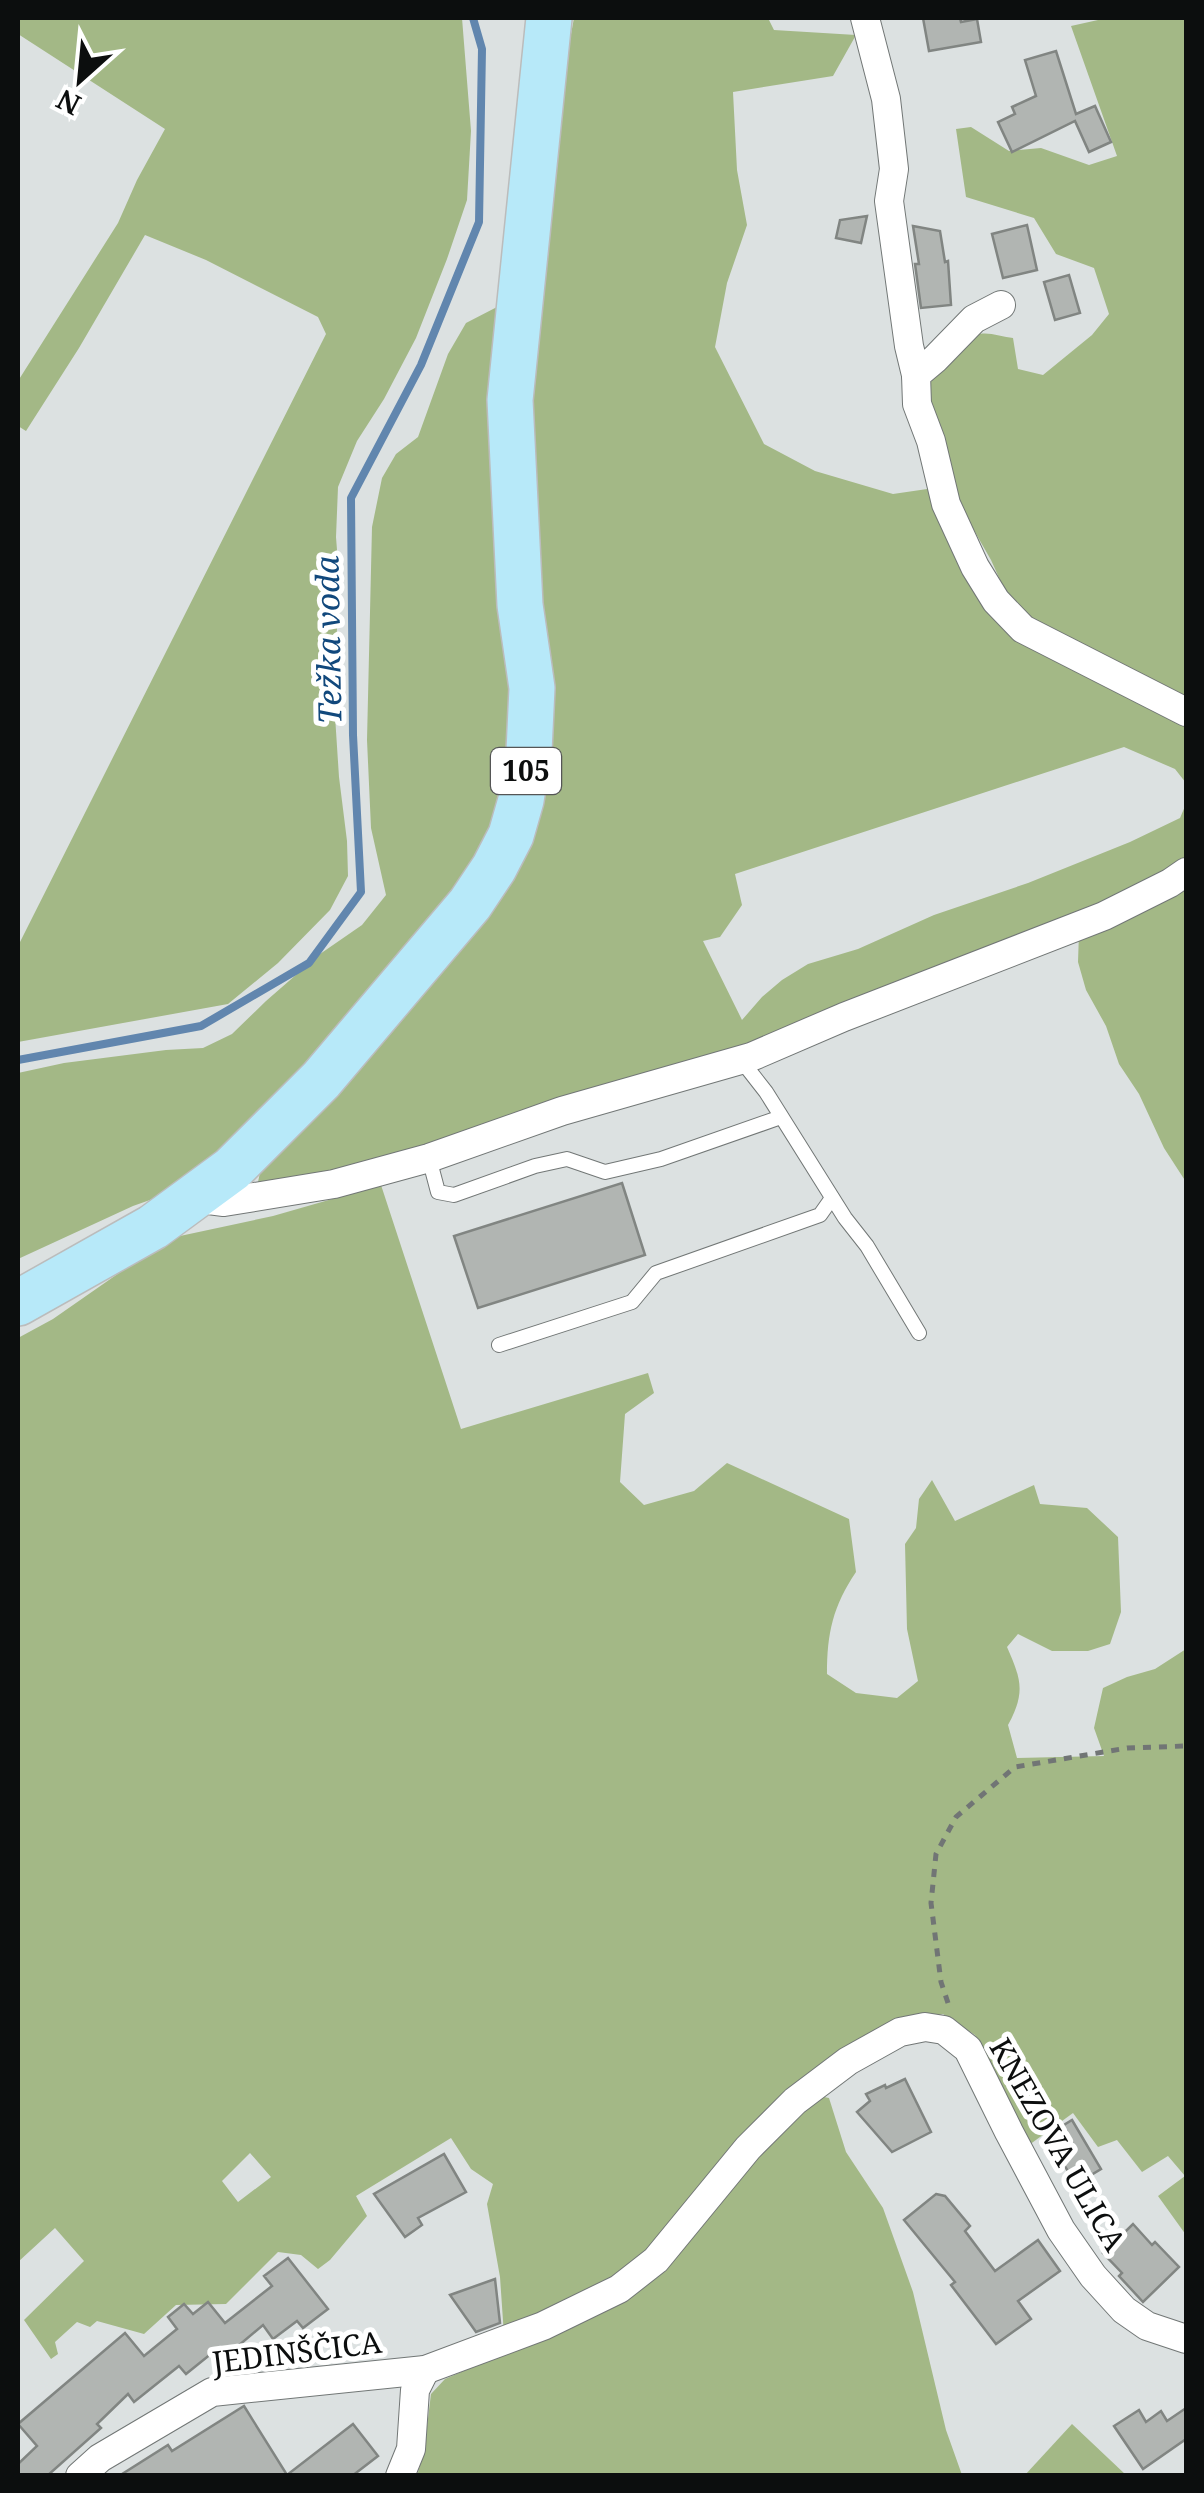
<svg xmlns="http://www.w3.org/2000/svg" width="1204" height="2493" font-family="'Noto Serif',serif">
	<rect width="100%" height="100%" fill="#dce1e1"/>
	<g fill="#a3b886" fill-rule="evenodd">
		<path d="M 18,18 L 462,18 L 471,131 L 467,200 L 447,259 L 416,338 L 384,399 L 357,441 L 338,487 L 336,537 L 339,576 L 338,615 L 333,685 L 339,777 L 347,841 L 348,876 L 330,910 L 278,963 L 228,1004 L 18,1042 L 18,946 L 326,334 L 318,317 L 206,260 L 145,235 L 79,348 L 26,431 L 18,426 L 18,381 L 118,223 L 137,180 L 165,129 L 18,34 Z"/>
		<path d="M 574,18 L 768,18 L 774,30 L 856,35 L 833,76 L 733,92 L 737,170 L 747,225 L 727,283 L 715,347 L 764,444 L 815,471 L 893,494 L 934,488 L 998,621 L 1047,657 L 1186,727 L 1186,783 L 1175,769 L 1124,747 L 735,874 L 742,905 L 720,937 L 703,941 L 742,1020 L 762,997 L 782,980 L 808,964 L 858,949 L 934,915 L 1028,883 L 1130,842 L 1180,818 L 1186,804 L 1186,863 L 1135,895 L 756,1046 L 406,1155 L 266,1188 L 258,1182 L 261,1168 L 517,860 L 528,403 L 545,242 L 557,158 L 564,72 Z"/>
		<path d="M 1107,18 L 1186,18 L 1186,699 L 1031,619 L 1010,602 L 991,560 L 956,499 L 926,393 C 933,374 958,338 980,334 C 989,332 1003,337 1013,338 L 1018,369 L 1043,375 L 1092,335 L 1109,314 L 1094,268 L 1056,254 L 1034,218 L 966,197 L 956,129 L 971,127 L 1009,151 L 1041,148 L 1089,165 L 1117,156 L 1071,26 Z"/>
		<path d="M 497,307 L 516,705 L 493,837 L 438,923 L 195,1184 L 133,1206 L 18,1259 L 18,1073 L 64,1063 L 166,1050 L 203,1048 L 232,1034 L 266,1001 L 320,954 L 362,925 L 386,895 L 371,828 L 367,740 L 372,527 L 382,478 L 396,454 L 418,437 L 448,354 L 466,323 Z"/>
		<path d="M 1186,889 L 1186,1182 L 1164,1148 L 1139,1094 L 1119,1064 L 1106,1026 L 1086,990 L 1078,962 L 1079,933 Z"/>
		<path d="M 381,1185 L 461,1429 L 648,1373 L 654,1393 L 625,1414 L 620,1482 L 644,1505 L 694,1491 L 727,1463 L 849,1519 L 856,1572 C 833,1606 827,1633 827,1674 L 856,1693 L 897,1698 L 918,1681 L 907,1629 L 905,1544 L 916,1528 L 919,1499 L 932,1480 L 955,1521 L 1034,1485 L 1040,1504 L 1087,1508 L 1118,1537 L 1121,1612 L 1110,1644 L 1088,1651 L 1052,1651 L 1018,1634 L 1007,1647 C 1021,1679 1026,1692 1008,1725 L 1017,1758 L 1104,1756 L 1094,1728 L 1103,1688 L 1127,1677 L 1155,1669 L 1186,1649 L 1186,2235 L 1158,2196 L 1185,2176 L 1168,2156 L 1142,2172 L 1117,2140 L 1098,2147 L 1073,2113 L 1029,2145 L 975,2035 L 943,2014 L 888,2028 L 650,2256 L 598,2289 L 504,2335 L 500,2277 L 487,2204 L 493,2184 L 471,2169 L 451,2138 L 356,2196 L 367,2216 L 330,2260 L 318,2269 L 301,2255 L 278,2252 L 226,2304 L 176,2305 L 144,2334 L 97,2321 L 90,2327 L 77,2322 L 55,2342 L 58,2354 L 51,2359 L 24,2320 L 84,2261 L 55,2228 L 18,2262 L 18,1338 L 53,1319 L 152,1250 L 180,1236 L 273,1216 ZM 250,2153 L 271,2177 L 238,2202 L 222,2181 Z"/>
		<path d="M 819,2096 L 829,2098 L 846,2152 L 883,2208 L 913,2292 L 946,2430 L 962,2475 L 417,2476 L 424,2451 L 431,2394 L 445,2379 L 568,2326 L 767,2141 Z"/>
		<path d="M 1072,2424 L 1126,2475 L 1025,2475 Z"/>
	</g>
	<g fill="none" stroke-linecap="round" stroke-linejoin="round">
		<path stroke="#6186ae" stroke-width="8" d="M 18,1060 L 201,1026 L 309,963 L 361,892 L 353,735 L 351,498 L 421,365 L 479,222 L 482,49 L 473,18"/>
	</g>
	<g fill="#b1b5b2" stroke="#818582" stroke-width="2.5">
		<path d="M 923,18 L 960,18 L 961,22 L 977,19 L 981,42 L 929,51 Z"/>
		<path d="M 1056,51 L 1076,114 L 1095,106 L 1111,142 L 1089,152 L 1075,121 L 1012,152 L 998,122 L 1015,114 L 1012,107 L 1036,96 L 1025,60 Z"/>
		<path d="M 867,216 L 861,243 L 836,238 L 840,220 Z"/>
		<path d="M 1027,225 L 1037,270 L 1003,278 L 992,234 Z"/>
		<path d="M 913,226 L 940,231 L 945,262 L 948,261 L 951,305 L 921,308 L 915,264 L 919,264 Z"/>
		<path d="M 1069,275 L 1080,313 L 1055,320 L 1044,282 Z"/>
		<path d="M 622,1183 L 645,1255 L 478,1308 L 454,1236 Z"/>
		<path d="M 905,2079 L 931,2132 L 892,2152 L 857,2112 L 870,2101 L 866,2094 L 885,2085 L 886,2088 Z"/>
		<path d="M 1072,2120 L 1101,2169 L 1076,2184 L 1046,2136 Z"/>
		<path d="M 444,2154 L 466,2192 L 418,2218 L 422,2225 L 405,2237 L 374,2194 Z"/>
		<path d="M 936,2194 L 945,2196 L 970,2226 L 965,2231 L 995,2271 L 1038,2240 L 1060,2271 L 1018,2301 L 1031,2319 L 996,2344 L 951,2285 L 955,2282 L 904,2220 Z"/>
		<path d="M 1133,2224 L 1152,2245 L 1155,2242 L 1179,2267 L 1143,2302 L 1119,2276 L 1122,2273 L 1103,2253 L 1110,2247 L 1110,2241 L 1120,2231 L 1126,2231 Z"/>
		<path d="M 288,2258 L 328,2309 L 303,2328 L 297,2321 L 273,2339 L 263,2325 L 219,2362 L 212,2353 L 186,2374 L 179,2366 L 134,2402 L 128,2394 L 97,2424 L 101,2428 L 47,2476 L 18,2476 L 18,2464 L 37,2446 L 18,2424 L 125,2333 L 144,2356 L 177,2329 L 168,2317 L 184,2304 L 193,2314 L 208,2302 L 225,2323 L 272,2286 L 264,2276 Z"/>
		<path d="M 495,2279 L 500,2323 L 476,2332 L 450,2295 Z"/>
		<path d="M 244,2406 L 287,2475 L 353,2424 L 378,2456 L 352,2476 L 119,2476 L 168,2445 L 172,2451 Z"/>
		<path d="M 1186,2408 L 1186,2439 L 1143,2469 L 1114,2426 L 1139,2410 L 1146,2422 L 1161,2411 L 1167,2421 Z"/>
	</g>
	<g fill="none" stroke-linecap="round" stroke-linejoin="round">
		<g stroke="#727776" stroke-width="16">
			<g id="service">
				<path d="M 741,1060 L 766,1092 L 845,1218 L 867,1246 L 919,1333"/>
				<path d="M 429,1158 L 438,1192 L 454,1195 L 535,1166 L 567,1159 L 605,1172 L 661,1159 L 781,1117"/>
				<path d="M 499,1345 L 632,1302 L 656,1273 L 820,1215 L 832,1198"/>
			</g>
		</g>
		<g stroke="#727776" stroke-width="30">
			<g id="minor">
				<path d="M 865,18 L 886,99 L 894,169 L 889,201 L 909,346 L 916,375"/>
				<path d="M 1001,305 L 974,319 L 935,359 L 916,375 L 917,404 L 931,441 L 946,504 L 975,567 L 996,601 L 1023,629 L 1186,712"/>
				<path d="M 193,1198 L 224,1202 L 334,1184 L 429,1158 L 562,1111 L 751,1057 L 844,1017 L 1104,916 L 1170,883 L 1186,872"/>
				<path d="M 80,2476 L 100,2458 L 212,2392 L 425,2370 L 543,2326 L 619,2289 L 656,2260 L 748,2148 L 795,2101 L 848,2061 L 900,2032 L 925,2027 L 944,2030 L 968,2049 L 1009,2132 L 1061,2230 L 1093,2276 L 1124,2310 L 1147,2326 L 1186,2339"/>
				<path d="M 400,2476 L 411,2449 L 415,2390 L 425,2370"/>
			</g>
		</g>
		<g stroke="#bbbcbc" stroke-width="48">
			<path id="primary" d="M 18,1303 L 153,1227 L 232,1169 L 321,1080 L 470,904 L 494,868 L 511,835 L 521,800 L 529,751 L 532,688 L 520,605 L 510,400 L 549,18"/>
		</g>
		<path stroke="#717575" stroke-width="5" stroke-dasharray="8 8" stroke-linecap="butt" d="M 948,2003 L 941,1982 L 931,1903 L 936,1854 L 956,1817 L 1015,1767 L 1127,1748 L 1186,1746"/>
		<use href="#service" stroke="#fff" stroke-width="14"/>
		<use href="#minor" stroke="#fff" stroke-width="28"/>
		<use href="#primary" stroke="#b7e9f9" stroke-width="45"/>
	</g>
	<g text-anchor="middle" stroke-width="10" stroke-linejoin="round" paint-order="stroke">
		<rect fill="#fff" stroke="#555656" stroke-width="2.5" x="491" y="748" width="70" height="46" rx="8"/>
		<g font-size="28" font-weight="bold" fill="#0c0e0e">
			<text x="526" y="781">105</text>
		</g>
		<g font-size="30" fill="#0c0e0e" stroke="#fff">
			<text transform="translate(1057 2145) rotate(60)" y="10">KNEZOVA ULICA</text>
			<text transform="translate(297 2353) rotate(-7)" y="10">JEDINŠČICA</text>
		</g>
		<g font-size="32" font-style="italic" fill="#11487c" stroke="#fff">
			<text transform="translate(329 640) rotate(-91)" y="11">Težka voda</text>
		</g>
	</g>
	<rect width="1204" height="2493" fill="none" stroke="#0c0e0e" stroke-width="40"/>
	<g transform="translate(80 80) rotate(207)" stroke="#ffffff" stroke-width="8" paint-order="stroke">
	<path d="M0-8L18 38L0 25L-18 38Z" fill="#0c0e0e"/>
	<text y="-15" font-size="28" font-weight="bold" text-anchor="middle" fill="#0c0e0e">N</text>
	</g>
</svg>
